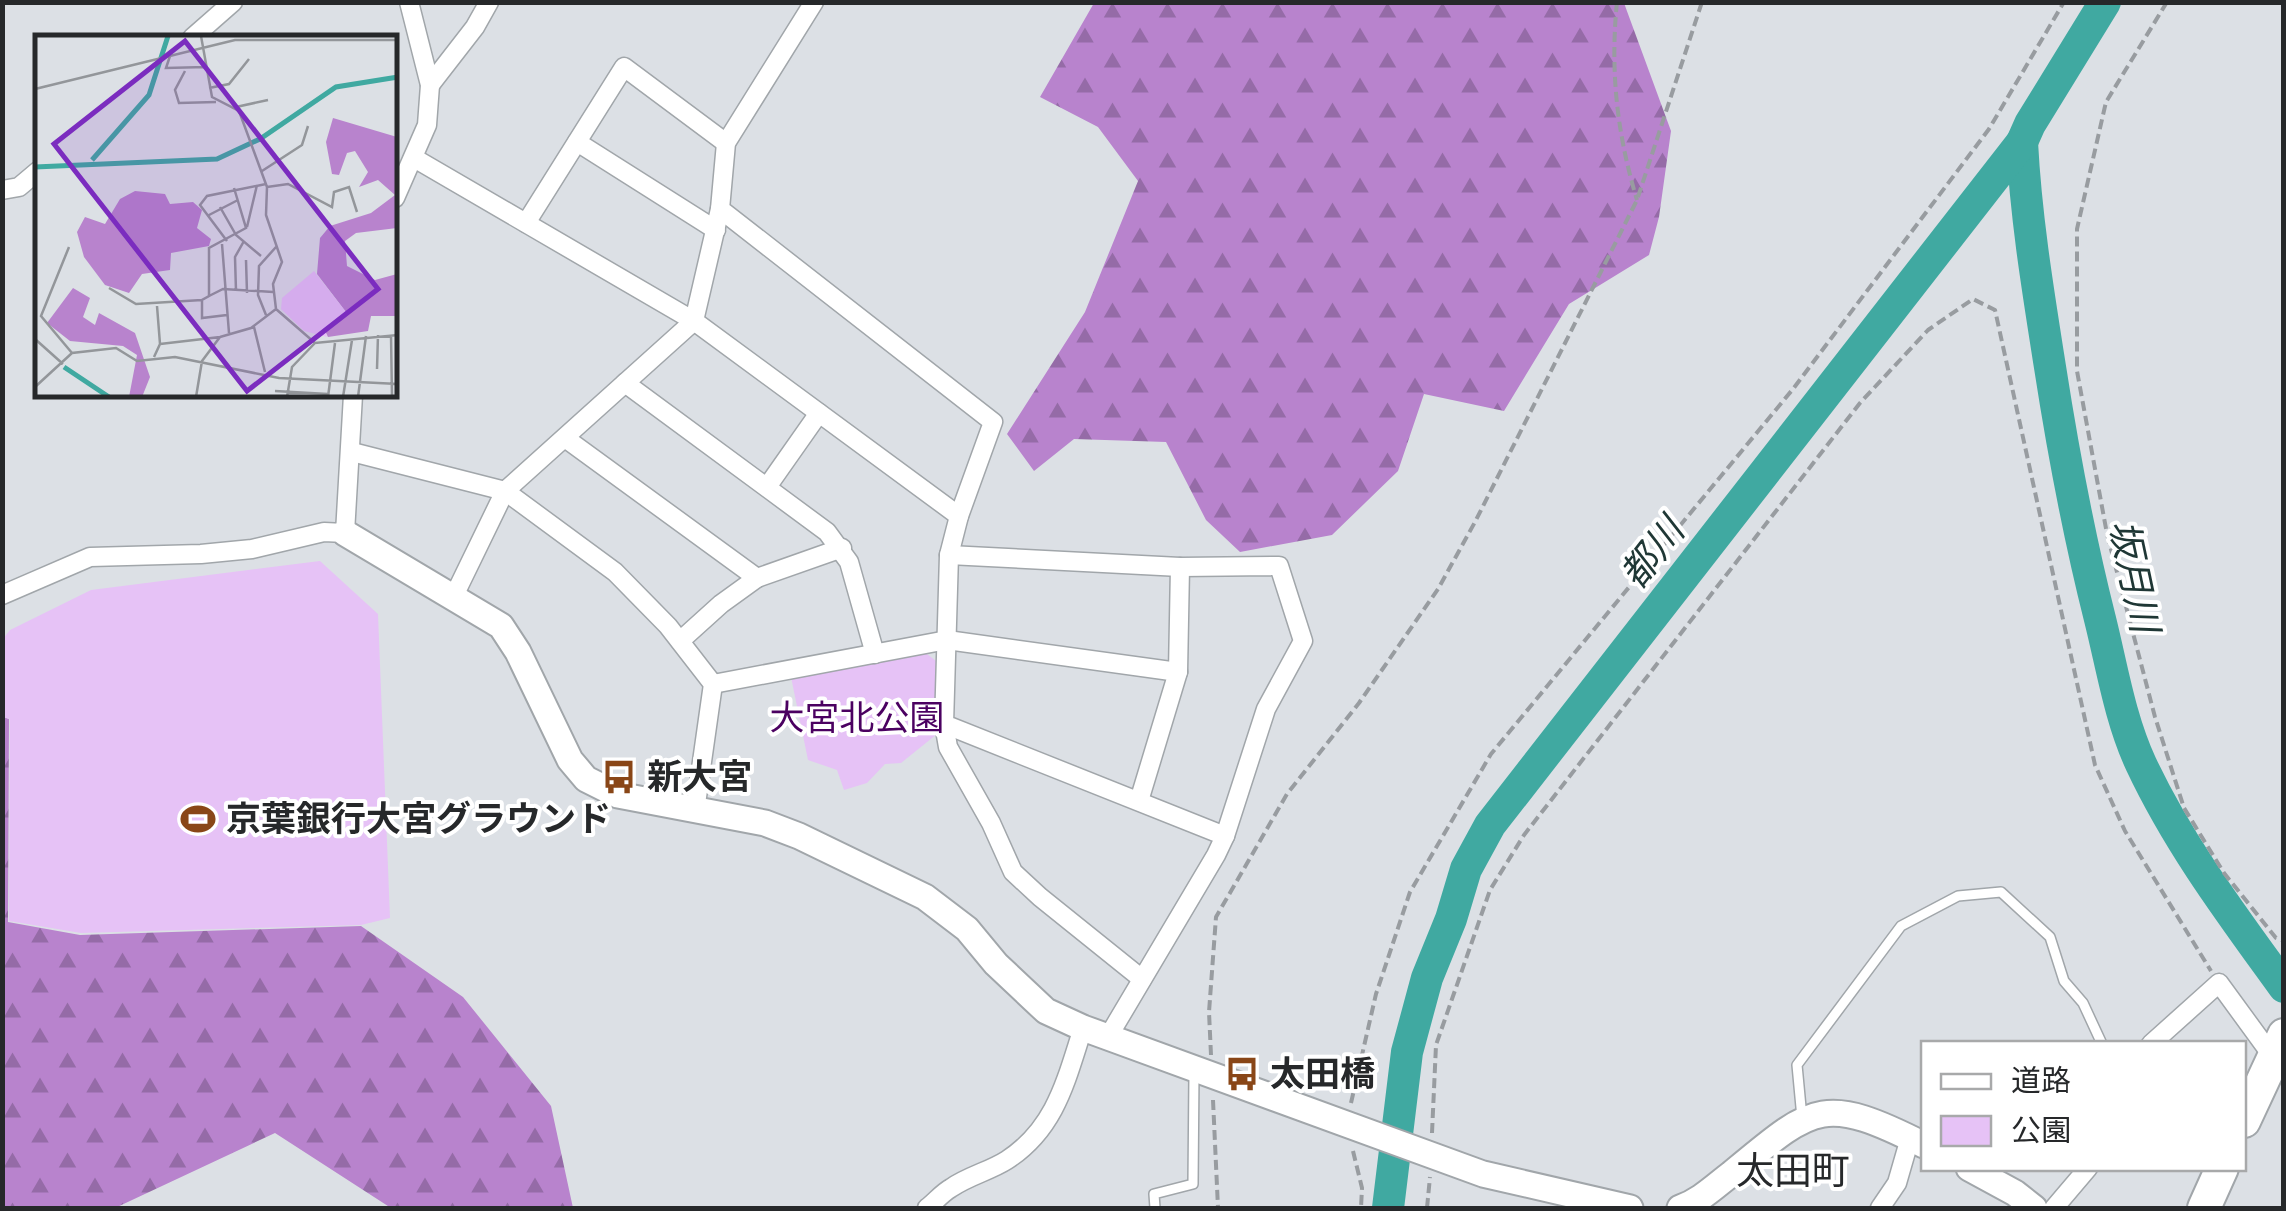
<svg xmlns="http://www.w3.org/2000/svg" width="2286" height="1211" font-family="Poppins,'Noto Sans JP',sans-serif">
	<defs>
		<pattern id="forest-firs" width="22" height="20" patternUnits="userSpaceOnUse" patternTransform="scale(2.5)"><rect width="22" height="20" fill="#b883cd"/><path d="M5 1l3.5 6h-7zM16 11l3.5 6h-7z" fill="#956ba7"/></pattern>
	</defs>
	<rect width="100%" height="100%" fill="#dce0e5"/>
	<g fill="url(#forest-firs)">
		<path d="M 1094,3 L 1624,3 L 1671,131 L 1659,217 L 1649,255 L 1569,304 L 1504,411 L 1424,394 L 1398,471 L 1332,535 L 1240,552 L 1206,520 L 1166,442 L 1074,439 L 1034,471 L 1007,434 L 1085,312 L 1138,181 L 1098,127 L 1040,97 Z"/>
		<path d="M 3,717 L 9,719 L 8,922 L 80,935 L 361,926 L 463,997 L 551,1106 L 573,1208 L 391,1208 L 275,1133 L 115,1208 L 3,1208 Z"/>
	</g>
	<g fill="#e6c2f6">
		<path d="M 320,561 L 378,614 L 390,918 L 361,925 L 81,933 L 9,921 L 10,719 L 3,717 L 2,640 L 10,630 L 91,590 Z"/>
		<path d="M 923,651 L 936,661 L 937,734 L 901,763 L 885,764 L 867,783 L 844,790 L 837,770 L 808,760 L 791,677 Z"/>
	</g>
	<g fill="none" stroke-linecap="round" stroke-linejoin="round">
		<g stroke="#40a9a1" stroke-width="32">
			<path d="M 2022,142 C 2026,218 2038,291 2050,367 C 2063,451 2079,536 2100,619 C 2112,667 2120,719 2141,764 C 2179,845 2232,915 2284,987"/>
			<path d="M 1388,1208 L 1407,1052 L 1427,978 L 1451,919 L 1466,869 L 1490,825 L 2022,142 L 2030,124 L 2105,2"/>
		</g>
		<g stroke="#a1a6aa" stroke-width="12">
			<g id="lane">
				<path d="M 1802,1118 L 1797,1065 L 1901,926 L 1958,896 L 2001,892 L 2050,937 L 2064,981 L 2083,1003 L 2102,1044"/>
				<path d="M 1155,1208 L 1154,1194 L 1193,1184 L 1194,1073"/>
			</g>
		</g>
		<g stroke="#a1a6aa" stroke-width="21">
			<g id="street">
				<path d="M 814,2 L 726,143 L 720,209 L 993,422 L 959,516 L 949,555 L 944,724 L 1225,836"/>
				<path d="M 192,38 L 233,2"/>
				<path d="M 430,85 L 475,27 L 489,2"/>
				<path d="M 577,142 L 716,230"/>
				<path d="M 414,158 L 694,321 L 959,516"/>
				<path d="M 2,190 L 19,187 L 38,171"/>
				<path d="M 395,198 L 427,125 L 430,85 L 409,2"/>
				<path d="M 526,223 L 624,67 L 726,143"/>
				<path d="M 625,383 L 827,532 L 849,562 L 875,654"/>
				<path d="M 565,438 L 757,578"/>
				<path d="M 352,452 L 505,491 L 615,572 L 668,626 L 713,684 L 695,811"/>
				<path d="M 767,487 L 819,413"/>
				<path d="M 949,555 L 1180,567 L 1279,566 L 1303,641 L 1266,709 L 1225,836 L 1216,855 L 1108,1037"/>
				<path d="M 2,595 L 90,557 L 201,554 L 252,549 L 324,532 L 345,533 L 353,395"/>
				<path d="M 454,596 L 505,491 L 694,321 L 720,209"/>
				<path d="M 680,641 L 721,604 L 757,578 L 842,548"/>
				<path d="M 713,684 L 947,640 L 1178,672"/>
				<path d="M 944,724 L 948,747 L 991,823 L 1013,872 L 1040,897 L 1142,979"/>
				<path d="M 1139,801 L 1178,672 L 1180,567"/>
				<path d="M 2151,1044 L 2219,983 L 2273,1057"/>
				<path d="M 927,1208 C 935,1202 942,1193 951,1188 C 968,1176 990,1171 1007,1160 C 1056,1128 1066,1080 1083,1028"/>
				<path d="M 1880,1208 L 1897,1183 L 1910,1138"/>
				<path d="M 2054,1208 L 2088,1168"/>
			</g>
		</g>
		<g stroke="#a1a6aa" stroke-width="29">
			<g id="secondary">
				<path d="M 345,533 L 501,626 L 518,652 L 570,760 L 586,779 L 618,795 L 765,823 L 799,836 L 925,897 L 967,929 L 996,964 L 1046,1011 L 1083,1028 L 1483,1174 L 1630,1208"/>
				<path d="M 1969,1168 L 2015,1193 L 2034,1208"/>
				<path d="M 1680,1208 C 1700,1201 1714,1187 1731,1174 C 1814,1105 1823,1094 1924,1145"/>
			</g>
		</g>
		<g stroke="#a1a6aa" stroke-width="36">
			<g id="highway">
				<path d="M 2244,1121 L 2284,1035"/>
				<path d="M 2204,1208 L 2222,1168"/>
			</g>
		</g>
		<g stroke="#989ca0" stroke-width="4" stroke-dasharray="10 5" stroke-linecap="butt">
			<path d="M 1617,2 C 1610,71 1617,134 1637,200"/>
			<path d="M 2167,2 L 2106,102 L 2077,229 L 2077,371 L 2107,534 L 2155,717 L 2184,808 L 2224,873 L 2276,938 L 2284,941"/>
			<path d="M 1211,1055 L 1209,1012 L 1216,917 L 1287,794 L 1359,703 L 1438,589 L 1475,522 L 1637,200 L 1702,2"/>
			<path d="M 1213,1100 L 1218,1208"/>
			<path d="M 1351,1103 L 1376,994 L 1410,892 L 1491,754 L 1793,389 L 1989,129 L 2064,2"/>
			<path d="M 1432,1133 L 1436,1045 L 1490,890 L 1524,835 L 1860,403 L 1928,330 L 1973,299 L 1995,310 L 2095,765 L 2125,831 L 2211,971"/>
			<path d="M 1353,1151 L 1362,1188 L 1361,1208"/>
			<path d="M 1427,1208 L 1430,1177"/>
		</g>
		<use href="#lane" stroke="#fff" stroke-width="9"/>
		<use href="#street" stroke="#fff" stroke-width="18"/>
		<use href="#secondary" stroke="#fff" stroke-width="25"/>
		<use href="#highway" stroke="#fff" stroke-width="32"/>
	</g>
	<defs>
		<g id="bus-bare" transform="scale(2.7)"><path d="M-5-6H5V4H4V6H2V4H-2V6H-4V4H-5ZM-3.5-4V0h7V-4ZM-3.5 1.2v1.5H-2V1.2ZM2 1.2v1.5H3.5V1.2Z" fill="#894617" stroke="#fff" stroke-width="2.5" paint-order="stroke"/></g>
		<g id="stadium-bare" transform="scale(2.7)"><path d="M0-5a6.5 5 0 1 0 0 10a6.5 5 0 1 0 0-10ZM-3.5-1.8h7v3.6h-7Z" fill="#894617" stroke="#fff" stroke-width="2.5" paint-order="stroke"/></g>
	</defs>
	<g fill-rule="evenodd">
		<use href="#bus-bare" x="619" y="777"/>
		<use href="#stadium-bare" x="198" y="819"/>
		<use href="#bus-bare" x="1242" y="1074"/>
	</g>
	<g text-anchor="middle" stroke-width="8" stroke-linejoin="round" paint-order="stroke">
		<g font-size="35" fill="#4b0161" stroke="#fff">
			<text x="857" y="730">大宮北公園</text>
		</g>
		<g font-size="35" font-weight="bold" fill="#26282a" stroke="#fff" text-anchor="start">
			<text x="647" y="789">新大宮</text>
			<text x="226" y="831">京葉銀行大宮グラウンド</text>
			<text x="1270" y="1086">太田橋</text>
		</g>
		<g font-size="38" font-style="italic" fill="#1f3735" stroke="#fff">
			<text transform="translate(1652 553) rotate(-52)" y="13">都川</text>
			<text transform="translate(2134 576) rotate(78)" y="13">坂月川</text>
		</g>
		<g font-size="38" fill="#26282a" stroke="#fff">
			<text x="1793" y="1184">太田町</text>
		</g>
	</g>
	<g transform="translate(35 35)">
		<rect width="362" height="362" fill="#dce0e5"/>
		<path d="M 298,83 L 362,102 L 362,193 L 321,198 L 310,206 L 312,231 L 340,245 L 362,239 L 362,281 L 336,281 L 333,296 L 293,302 L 289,294 L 311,277 L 282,239 L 285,203 L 295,191 L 336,178 L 360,160 L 343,145 L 324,152 L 333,137 L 320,116 L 312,118 L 304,140 L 297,139 L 291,107 ZM 100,156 L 130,159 L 135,169 L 158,167 L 167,175 L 162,193 L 176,204 L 174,211 L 136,218 L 135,235 L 107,239 L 94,258 L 70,250 L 49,222 L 42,197 L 50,182 L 70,189 L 85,164 ZM 38,253 L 55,263 L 48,282 L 60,290 L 64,278 L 100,298 L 115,342 L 107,362 L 94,362 L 102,320 L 88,311 L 35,306 L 12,288 Z" fill="#b883cd"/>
		<path d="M 279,236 L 311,277 L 290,294 L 292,302 L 269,296 L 246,274 L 247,263 Z" fill="#e6c2f6"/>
		<path fill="none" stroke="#40a9a1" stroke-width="5" d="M 57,125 L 114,60 L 133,1M 0,132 L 182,124 L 225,104 L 301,52 L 363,42M 29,332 L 74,362"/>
		<path fill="none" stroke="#93969a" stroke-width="2.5" d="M 166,1 L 177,62 L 204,76 L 232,152 L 231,180 L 247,227 L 238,249 L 241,274 L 280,308 L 363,300M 135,21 L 131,33 L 171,32M 150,36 L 140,55 L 144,68 L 181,67M 174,53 L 194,49 L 214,24M 0,54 L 200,5 L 363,5M 201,72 L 233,65M 227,136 L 267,110 L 273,91M 232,152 L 253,149 L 297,172 L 299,157 L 314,152 L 322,177M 185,172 L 201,200 L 226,221M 174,180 L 203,165M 212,192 L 222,150M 192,206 L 165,170 L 172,161 L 231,149M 187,209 L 194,298M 34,212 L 6,281 L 37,318M 211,225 L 212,258M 74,253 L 101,269 L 167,265M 201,256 L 200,222 L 209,206M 174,261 L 188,254 L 238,257M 192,280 L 167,283 L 167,265 L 174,261 L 174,213 L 211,193 L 199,153M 231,280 L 223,260 L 224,231 L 241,212M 219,292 L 230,337M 356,300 L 357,362M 0,304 L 28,329M 125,309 L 185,302 L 216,293 L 241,274M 119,322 L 125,309 L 122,271M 342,334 L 343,300M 0,352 L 37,318 L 81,313 L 102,326 L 140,322 L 244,343 L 363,349M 240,356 L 293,359M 161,362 L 167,326 L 185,302M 252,362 L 257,332 L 280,308M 293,362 L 300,308M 308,362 L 317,305M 323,362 L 331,301"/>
		<path fill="#7b2cbf" fill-opacity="0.15" stroke="#7b2cbf" stroke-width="5" d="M 150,6 L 343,254 L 212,356 L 19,109 Z"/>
		<rect width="362" height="362" fill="none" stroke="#26282a" stroke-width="5"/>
	</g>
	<rect width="2286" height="1211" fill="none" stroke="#26282a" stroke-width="10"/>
	<rect x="1921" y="1041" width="325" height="130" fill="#ffffff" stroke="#a8a9aa" stroke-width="2.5"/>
	<rect x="1941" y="1074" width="50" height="15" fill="#ffffff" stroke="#a8a9aa" stroke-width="2.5"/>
	<text x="2011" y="1091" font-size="30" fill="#26282a">道路</text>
	<rect x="1941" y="1116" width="50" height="30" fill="#e6c2f6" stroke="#a8a9aa" stroke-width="2.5"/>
	<text x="2011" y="1141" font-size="30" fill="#26282a">公園</text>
</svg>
